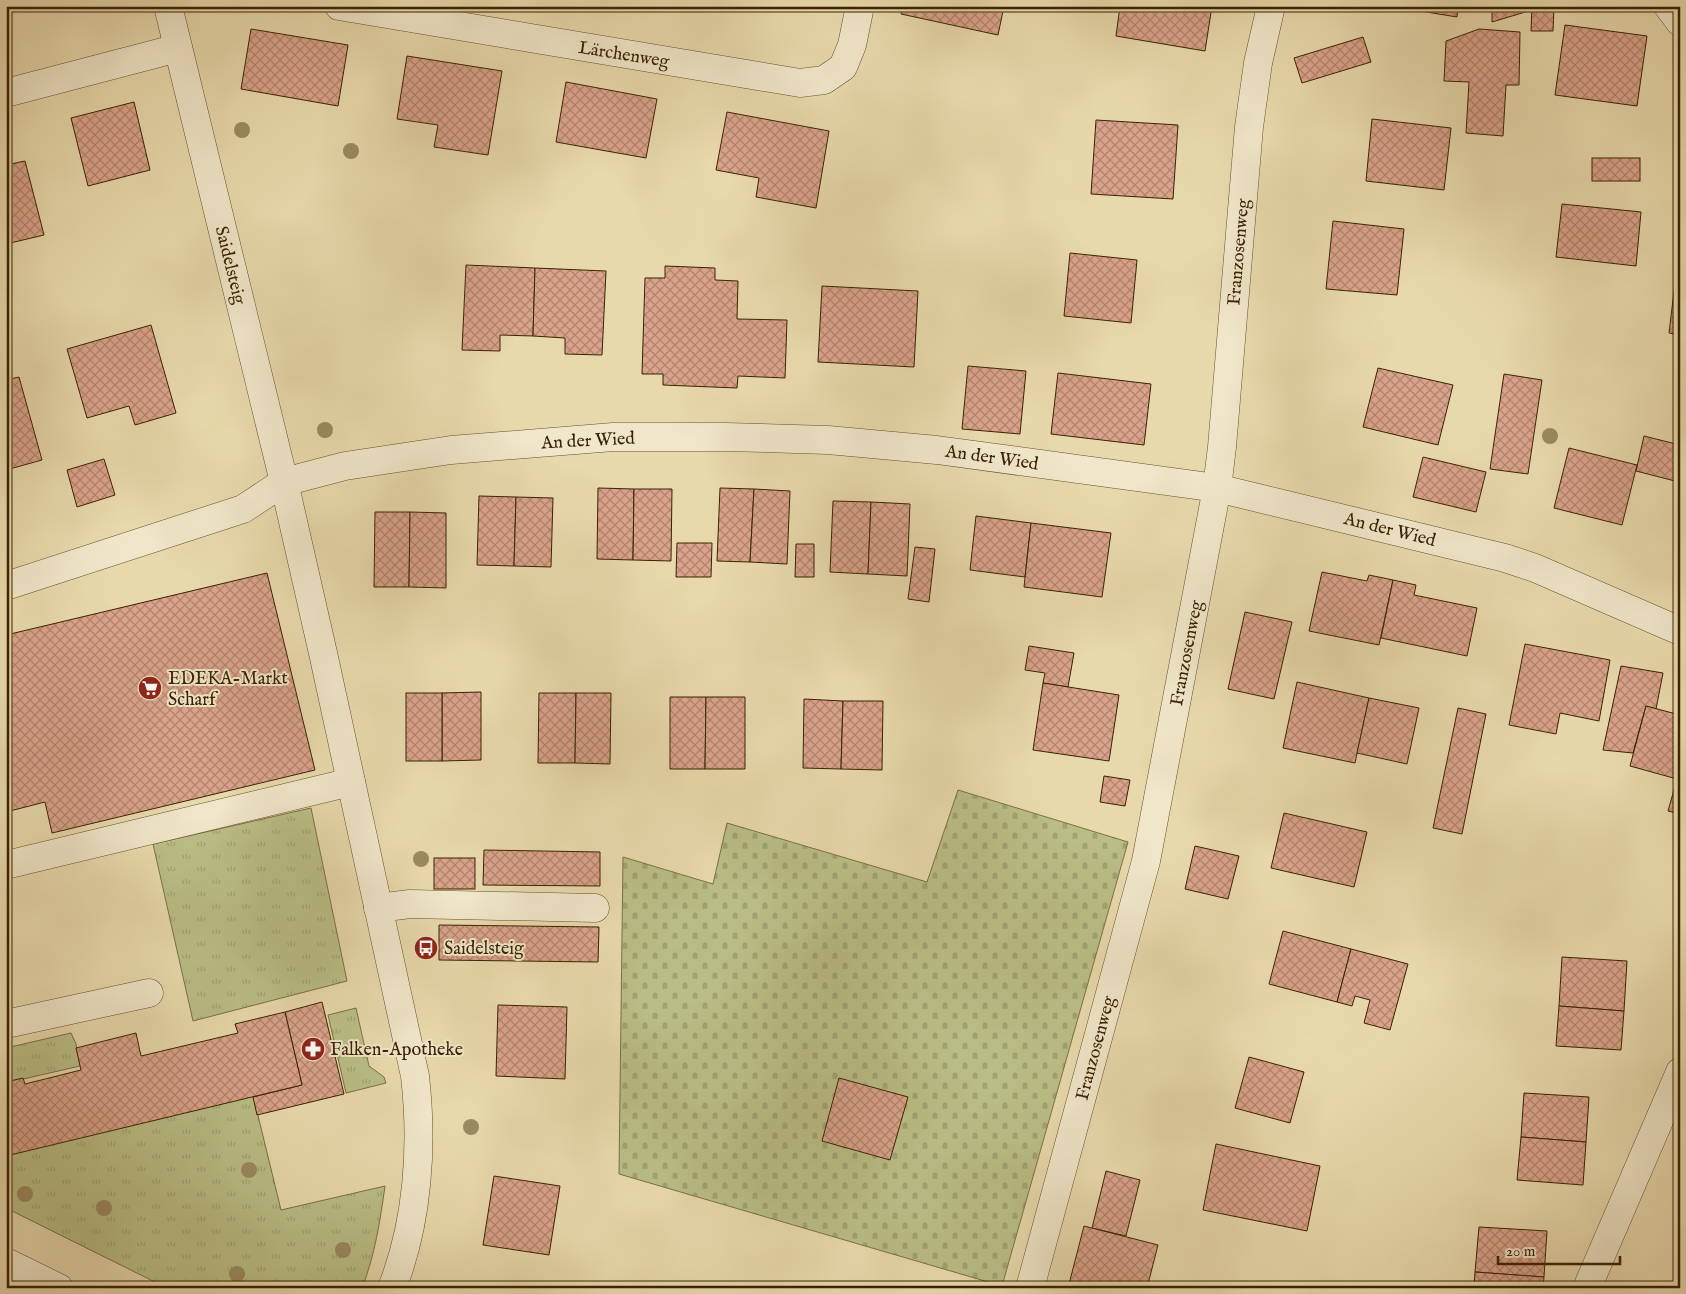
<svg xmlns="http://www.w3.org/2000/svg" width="1686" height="1294" font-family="'IM FELL English',serif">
	<defs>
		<pattern id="grass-tufts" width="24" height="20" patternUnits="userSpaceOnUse" patternTransform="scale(1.25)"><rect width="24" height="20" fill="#babe86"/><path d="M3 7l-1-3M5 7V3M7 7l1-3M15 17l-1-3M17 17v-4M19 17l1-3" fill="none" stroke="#a1a372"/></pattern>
		<pattern id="cemetery-stones" width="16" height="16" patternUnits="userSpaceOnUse" patternTransform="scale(1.25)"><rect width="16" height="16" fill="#babe86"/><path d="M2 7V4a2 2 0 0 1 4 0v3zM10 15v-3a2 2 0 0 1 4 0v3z" fill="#a1a372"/></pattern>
		<pattern id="building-cross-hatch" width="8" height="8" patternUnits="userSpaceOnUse" patternTransform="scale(1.25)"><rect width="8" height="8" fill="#daa38b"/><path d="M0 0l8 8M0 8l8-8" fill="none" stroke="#b2846f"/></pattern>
	</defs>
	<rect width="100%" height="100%" fill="#e8d9ac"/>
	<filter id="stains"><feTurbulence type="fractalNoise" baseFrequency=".004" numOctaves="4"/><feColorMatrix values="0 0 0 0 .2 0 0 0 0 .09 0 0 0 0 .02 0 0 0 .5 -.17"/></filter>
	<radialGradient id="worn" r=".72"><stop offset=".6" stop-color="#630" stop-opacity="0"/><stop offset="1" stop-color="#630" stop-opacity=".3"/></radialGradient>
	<g fill="url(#grass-tufts)" stroke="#7a7044">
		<path d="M 311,808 L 347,981 L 193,1021 L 153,844 Z"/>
		<path d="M 356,1008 L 369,1066 L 384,1077 L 386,1083 L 346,1093 L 328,1015 Z"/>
		<path d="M 71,1033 L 76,1044 L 80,1066 L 6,1083 L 6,1048 Z"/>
		<path d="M 253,1095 L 281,1210 L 385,1186 C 380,1221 375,1255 362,1288 L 157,1288 L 155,1282 L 6,1208 L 6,1151 Z"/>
	</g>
	<path fill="url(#cemetery-stones)" stroke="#7a7044" d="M 958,790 L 1128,842 L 1002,1286 L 619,1174 L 623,857 L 713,884 L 727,823 L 927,882 Z"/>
	<g fill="url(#building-cross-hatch)" stroke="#3a2202">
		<path d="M 903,6 L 1004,6 L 998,35 L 901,14 Z"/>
		<path d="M 1120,6 L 1212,6 L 1205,51 L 1116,36 Z"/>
		<path d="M 1402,6 L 1458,6 L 1457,17 L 1402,8 Z"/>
		<path d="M 1492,6 L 1532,6 L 1532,10 L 1492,22 Z"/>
		<path d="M 1532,6 L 1554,6 L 1553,31 L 1531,31 Z"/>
		<path d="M 1565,25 L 1647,36 L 1637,106 L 1555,95 Z"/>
		<path d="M 251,29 L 348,45 L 338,106 L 241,89 Z"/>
		<path d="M 1479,29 L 1520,32 L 1519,85 L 1506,85 L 1503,136 L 1466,133 L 1469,82 L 1444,81 L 1446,41 Z"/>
		<path d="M 1363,37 L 1371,62 L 1302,83 L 1294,58 Z"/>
		<path d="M 407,56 L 502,71 L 488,155 L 434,147 L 438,125 L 397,119 Z"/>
		<path d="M 566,82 L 657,99 L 646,158 L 556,142 Z"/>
		<path d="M 134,102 L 150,170 L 88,186 L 71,118 Z"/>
		<path d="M 727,112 L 829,131 L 816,208 L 756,197 L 759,178 L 716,170 Z"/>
		<path d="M 1372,119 L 1451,128 L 1444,190 L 1366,181 Z"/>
		<path d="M 1096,120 L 1178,125 L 1173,199 L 1091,194 Z"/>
		<rect x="1592" y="158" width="48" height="23"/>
		<path d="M 25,161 L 44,235 L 6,244 L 6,165 Z"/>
		<path d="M 1562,204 L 1641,212 L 1636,266 L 1556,257 Z"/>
		<path d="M 1333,221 L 1404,229 L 1397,295 L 1326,289 Z"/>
		<path d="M 1680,241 L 1680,335 L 1669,333 Z"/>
		<path d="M 1070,253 L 1137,260 L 1131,323 L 1064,316 Z"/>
		<path d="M 466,265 L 535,268 L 533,336 L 500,335 L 500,351 L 462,350 Z"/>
		<path d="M 665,266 L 715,268 L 715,280 L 738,281 L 737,319 L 787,320 L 785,378 L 738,376 L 737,388 L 663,385 L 663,374 L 642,374 L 645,278 L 665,278 Z"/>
		<path d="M 535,268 L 606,271 L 602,355 L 565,354 L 565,338 L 533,336 Z"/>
		<path d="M 822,286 L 918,291 L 914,367 L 818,362 Z"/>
		<path d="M 151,325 L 176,413 L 135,425 L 129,406 L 87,418 L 67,349 Z"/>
		<path d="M 968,366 L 1026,371 L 1020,434 L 962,429 Z"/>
		<path d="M 1378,368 L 1453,385 L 1438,445 L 1363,427 Z"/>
		<path d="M 1058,373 L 1151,384 L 1144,445 L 1051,434 Z"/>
		<path d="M 1504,374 L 1542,380 L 1528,474 L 1490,469 Z"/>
		<path d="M 19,377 L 42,460 L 6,470 L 6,380 Z"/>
		<path d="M 1644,436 L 1680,445 L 1680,463 L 1675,481 L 1636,471 Z"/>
		<path d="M 1569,448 L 1637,465 L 1622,525 L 1554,508 Z"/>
		<path d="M 1423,457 L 1486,472 L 1476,512 L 1413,497 Z"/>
		<path d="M 104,459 L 115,495 L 77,507 L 67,470 Z"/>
		<path d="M 598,488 L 634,489 L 633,560 L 597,559 Z"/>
		<path d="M 720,488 L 754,489 L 750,562 L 717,561 Z"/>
		<path d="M 634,489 L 672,489 L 671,561 L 633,560 Z"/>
		<path d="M 754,489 L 790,491 L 787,564 L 750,562 Z"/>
		<path d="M 479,496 L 516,497 L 514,566 L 477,565 Z"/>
		<path d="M 516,497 L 553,498 L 551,567 L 514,566 Z"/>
		<path d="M 833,501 L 871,502 L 868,574 L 830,572 Z"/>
		<path d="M 871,502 L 910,504 L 907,576 L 868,574 Z"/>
		<path d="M 375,512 L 410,512 L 409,587 L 374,587 Z"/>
		<path d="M 410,512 L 446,513 L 446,588 L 409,587 Z"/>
		<path d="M 976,516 L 1031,523 L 1025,577 L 970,570 Z"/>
		<path d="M 1031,523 L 1111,533 L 1102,597 L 1024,587 Z"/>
		<path d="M 677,543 L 712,543 L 711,577 L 676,577 Z"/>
		<path d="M 796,544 L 814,544 L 814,577 L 795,577 Z"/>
		<path d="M 915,547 L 935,549 L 929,602 L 908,599 Z"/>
		<path d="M 1322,572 L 1367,581 L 1369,575 L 1393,580 L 1379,645 L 1309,631 Z"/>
		<path d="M 267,573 L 315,770 L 52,833 L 45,802 L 6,812 L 6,635 Z"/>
		<path d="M 1393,580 L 1416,585 L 1414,595 L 1477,608 L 1467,656 L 1381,638 Z"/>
		<path d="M 1245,612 L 1292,622 L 1274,699 L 1228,689 Z"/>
		<path d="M 1525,644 L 1610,660 L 1599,721 L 1560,713 L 1556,734 L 1509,725 Z"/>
		<path d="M 1029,646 L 1074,653 L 1068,687 L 1043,683 L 1045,673 L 1025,670 Z"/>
		<path d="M 1621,666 L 1663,673 L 1656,709 L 1646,706 L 1633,753 L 1603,750 Z"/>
		<path d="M 1297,682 L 1369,698 L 1355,763 L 1283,748 Z"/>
		<path d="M 1043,683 L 1119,695 L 1109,761 L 1033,750 Z"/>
		<path d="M 481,692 L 481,760 L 442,761 L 442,693 Z"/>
		<rect x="406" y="693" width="36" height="68"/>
		<path d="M 539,693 L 576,693 L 575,763 L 538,763 Z"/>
		<path d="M 576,693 L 611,693 L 610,764 L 575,763 Z"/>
		<path d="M 670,697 L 706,697 L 705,769 L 670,769 Z"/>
		<path d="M 706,697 L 745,697 L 745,769 L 705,769 Z"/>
		<path d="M 1369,698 L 1419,708 L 1407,764 L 1357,753 Z"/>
		<path d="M 804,699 L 843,701 L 841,769 L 803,768 Z"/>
		<path d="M 843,701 L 883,701 L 882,770 L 841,769 Z"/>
		<path d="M 1646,706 L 1680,715 L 1680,814 L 1668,811 L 1677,779 L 1630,766 Z"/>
		<path d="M 1458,708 L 1486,714 L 1462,834 L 1433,828 Z"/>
		<path d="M 1104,776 L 1130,780 L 1125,806 L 1100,802 Z"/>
		<path d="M 1284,813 L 1367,832 L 1354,887 L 1271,868 Z"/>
		<path d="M 1195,846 L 1239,856 L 1228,899 L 1185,889 Z"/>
		<path d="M 484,850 L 600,852 L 600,886 L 483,885 Z"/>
		<rect x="434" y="858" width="41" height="31"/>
		<path d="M 439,925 L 599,927 L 598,962 L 439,960 Z"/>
		<path d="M 1283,931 L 1351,949 L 1337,1002 L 1269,984 Z"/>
		<path d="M 1351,949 L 1408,964 L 1390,1030 L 1364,1023 L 1370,1000 L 1355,996 L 1352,1006 L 1337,1002 Z"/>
		<path d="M 1562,957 L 1627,961 L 1624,1011 L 1559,1006 Z"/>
		<path d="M 322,1002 L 344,1094 L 257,1115 L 253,1097 L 302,1085 L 285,1012 Z"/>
		<path d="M 498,1005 L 567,1007 L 565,1079 L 496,1076 Z"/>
		<path d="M 1559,1006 L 1624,1011 L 1621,1050 L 1556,1046 Z"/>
		<path d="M 285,1012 L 302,1085 L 6,1156 L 6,1082 L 23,1078 L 25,1084 L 81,1070 L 76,1048 L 136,1033 L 141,1056 L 238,1033 L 235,1024 Z"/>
		<path d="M 1249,1057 L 1304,1072 L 1290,1123 L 1235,1108 Z"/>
		<path d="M 839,1078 L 908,1097 L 890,1160 L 822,1141 Z"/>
		<path d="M 1524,1093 L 1589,1097 L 1586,1142 L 1521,1137 Z"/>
		<path d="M 1521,1137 L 1586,1142 L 1583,1185 L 1517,1180 Z"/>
		<path d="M 1216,1144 L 1320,1166 L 1307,1231 L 1203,1210 Z"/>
		<path d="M 1106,1171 L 1140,1180 L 1126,1236 L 1092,1228 Z"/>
		<path d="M 494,1176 L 560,1186 L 549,1255 L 483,1245 Z"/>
		<path d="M 1084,1226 L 1158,1245 L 1147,1288 L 1068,1288 Z"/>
		<path d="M 1479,1227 L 1547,1231 L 1544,1277 L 1475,1272 Z"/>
		<path d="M 1475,1272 L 1544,1277 L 1543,1288 L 1474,1288 Z"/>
		<path d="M 1187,1283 L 1203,1288 L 1186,1288 Z"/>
	</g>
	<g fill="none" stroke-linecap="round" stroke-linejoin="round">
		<g stroke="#66502c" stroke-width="29">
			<g id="minor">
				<path d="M 168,6 L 284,482 L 323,653 L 415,1076 C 423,1146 418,1222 392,1288"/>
				<path d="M 339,6 L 800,83 L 824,80 L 843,67 L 852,45 L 860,6"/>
				<path d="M 1668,6 L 1680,22"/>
				<path d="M 6,93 L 178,48"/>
				<path d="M 6,586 L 243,509 L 284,482 L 345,466 L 451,450 L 613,437 L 726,437 L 828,440 L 937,450 L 1217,488 L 1505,558 L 1535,568 L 1680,631"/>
				<path d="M 6,865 L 351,782"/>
				<path d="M 378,908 L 410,904 L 595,908"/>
				<path d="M 6,1024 L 149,993"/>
				<path d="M 6,1262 L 59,1288"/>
				<path d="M 1030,1288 L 1146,861 L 1217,488 L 1222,447 L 1249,127 L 1258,63 L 1271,6"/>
				<path d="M 1587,1288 L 1680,1072"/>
			</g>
		</g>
		<use href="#minor" stroke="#f0e6c9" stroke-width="28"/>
	</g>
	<g fill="#9a8a61">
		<circle cx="242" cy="130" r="8"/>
		<circle cx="351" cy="151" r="8"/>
		<circle cx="325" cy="430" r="8"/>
		<circle cx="1550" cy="436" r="8"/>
		<circle cx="421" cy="859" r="8"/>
		<circle cx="471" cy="1127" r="8"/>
		<circle cx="249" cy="1170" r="8"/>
		<circle cx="25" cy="1194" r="8"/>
		<circle cx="104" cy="1208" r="8"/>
		<circle cx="343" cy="1250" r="8"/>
		<circle cx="237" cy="1274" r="8"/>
	</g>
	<defs>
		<g id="supermarket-disc" transform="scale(1.25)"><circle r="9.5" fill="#8f2418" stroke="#f0e6c9"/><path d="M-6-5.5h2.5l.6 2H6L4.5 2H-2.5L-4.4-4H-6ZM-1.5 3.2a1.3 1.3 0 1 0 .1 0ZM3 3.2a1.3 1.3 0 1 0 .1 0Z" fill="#fff"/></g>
		<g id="bus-disc" transform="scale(1.25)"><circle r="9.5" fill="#8f2418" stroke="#f0e6c9"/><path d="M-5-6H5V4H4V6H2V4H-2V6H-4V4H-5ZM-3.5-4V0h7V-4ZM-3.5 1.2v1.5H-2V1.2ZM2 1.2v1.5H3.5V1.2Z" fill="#fff"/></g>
		<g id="pharmacy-disc" transform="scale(1.25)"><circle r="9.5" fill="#8f2418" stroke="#f0e6c9"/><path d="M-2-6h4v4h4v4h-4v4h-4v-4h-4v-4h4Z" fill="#fff"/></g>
	</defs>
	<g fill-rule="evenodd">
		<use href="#supermarket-disc" x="150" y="688"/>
		<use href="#bus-disc" x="426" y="948"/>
		<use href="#pharmacy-disc" x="313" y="1049"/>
	</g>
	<g text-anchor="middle" stroke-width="4" stroke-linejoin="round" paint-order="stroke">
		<g font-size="18" fill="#3a2202" stroke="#f0e6c9">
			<text transform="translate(624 54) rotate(9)" y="6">Lärchenweg</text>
			<text transform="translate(1238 252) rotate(-85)" y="6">Franzosenweg</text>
			<text transform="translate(231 265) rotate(76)" y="6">Saidelsteig</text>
			<text transform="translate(588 440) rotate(-3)" y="6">An der Wied</text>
			<text transform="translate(992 457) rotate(8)" y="6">An der Wied</text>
			<text transform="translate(1390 529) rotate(14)" y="6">An der Wied</text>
			<text transform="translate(1186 653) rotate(-79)" y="6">Franzosenweg</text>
			<text transform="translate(1095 1048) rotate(-75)" y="6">Franzosenweg</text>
		</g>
		<g font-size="18" fill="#3a2202" stroke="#f0e6c9" text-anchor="start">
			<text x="168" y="684">EDEKA-Markt<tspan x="168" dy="21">Scharf</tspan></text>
			<text x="444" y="954">Saidelsteig</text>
			<text x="330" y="1055">Falken-Apotheke</text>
		</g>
	</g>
	<rect width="1686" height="1294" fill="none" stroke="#e8d9ac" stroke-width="25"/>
	<rect x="8" y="8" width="1671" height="1279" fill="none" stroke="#3a2202" stroke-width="2.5"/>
	<rect x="12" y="12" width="1661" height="1269" fill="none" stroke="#3a2202"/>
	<path d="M1498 1256v8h122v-8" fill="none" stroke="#3a2202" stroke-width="2.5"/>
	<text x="1506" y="1256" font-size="15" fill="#3a2202" stroke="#f0e6c9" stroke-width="4" paint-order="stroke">20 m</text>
	<rect width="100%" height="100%" filter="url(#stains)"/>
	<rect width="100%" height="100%" fill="url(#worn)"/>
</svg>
